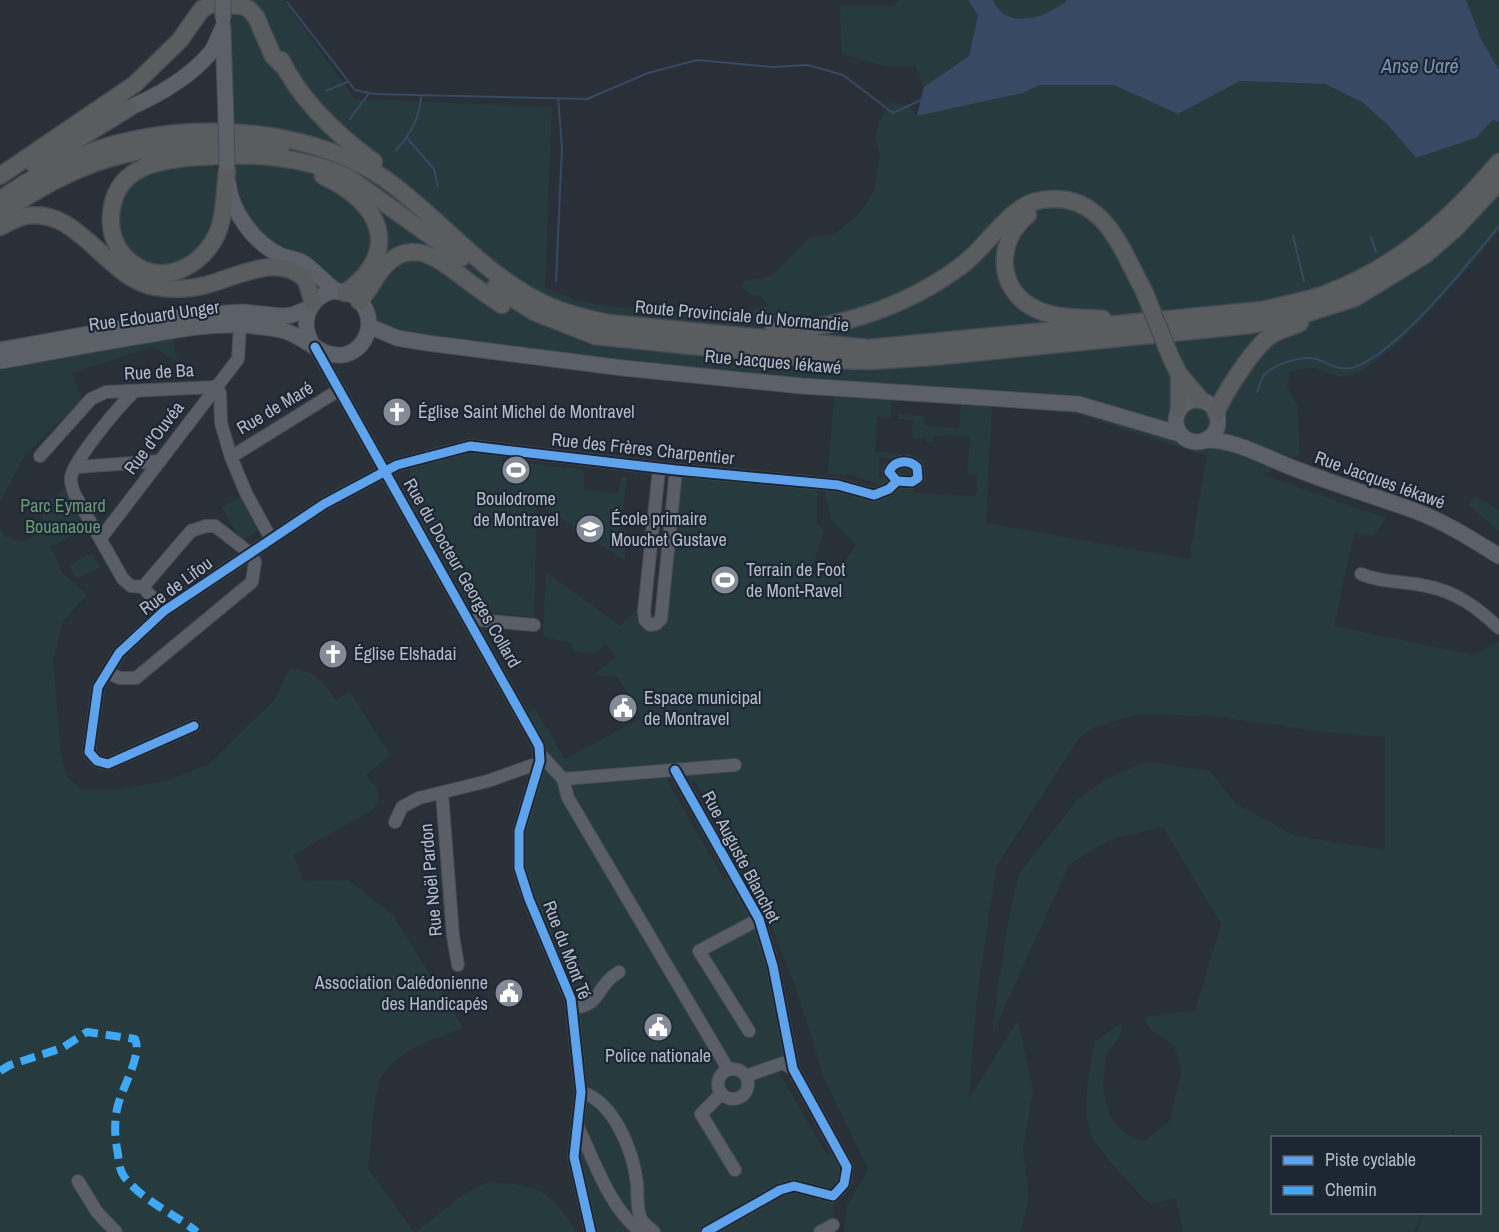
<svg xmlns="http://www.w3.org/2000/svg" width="1499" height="1232" font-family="'Archivo Narrow',sans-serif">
	<rect width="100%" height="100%" fill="#2a3038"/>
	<g fill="#273a3e" fill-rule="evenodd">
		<path d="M 229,0 L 283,0 L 355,99 L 552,107 L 545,287 L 574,300 L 609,306 L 715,317 L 768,306 L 761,296 L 751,295 L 742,288 L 744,281 L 770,277 L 810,237 L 834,234 L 858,215 L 874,191 L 880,156 L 875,138 L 879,123 L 890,102 L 908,105 L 917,116 L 1023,93 L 1040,85 L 1114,85 L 1178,114 L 1240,81 L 1325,84 L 1362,102 L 1387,124 L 1416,158 L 1476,138 L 1494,120 L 1499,122 L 1499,231 C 1468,268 1395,359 1352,375 C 1336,381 1328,370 1313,368 C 1306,367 1297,371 1290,372 L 1287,386 L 1297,405 L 1300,454 L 1263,475 L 1386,518 L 1374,536 L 1354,534 L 1334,626 L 1473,655 L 1499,642 L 1499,1232 L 1417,1232 L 1424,1213 L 1480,1212 L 1480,1138 L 1452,1137 L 1456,1126 L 1449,1137 L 1272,1138 L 1272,1212 L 1422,1213 L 1414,1232 L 1183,1232 L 1176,1198 L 1150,1204 C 1135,1190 1094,1148 1089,1128 C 1082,1100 1090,1069 1095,1041 L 1123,1022 C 1120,1045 1111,1042 1107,1055 C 1098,1091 1104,1132 1145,1141 L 1170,1120 L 1182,1069 L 1173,1045 L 1151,1030 L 1143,1017 L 1195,1011 L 1221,924 L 1163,827 L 1109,840 L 1069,865 L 992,1035 L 1005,937 L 1019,874 L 1077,800 L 1103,781 L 1146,761 L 1210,771 L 1235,803 L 1295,836 L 1385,850 L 1385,737 L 1330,733 L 1212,716 L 1139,714 L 1095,727 L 1079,738 L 996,867 L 976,1005 L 969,1099 L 1018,1020 L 1033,1092 L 1023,1148 L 1029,1199 L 1020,1232 L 844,1232 L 847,1206 L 868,1169 L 824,1078 L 796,988 L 766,914 L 727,833 L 696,783 L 662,771 L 724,879 L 735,875 L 752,904 L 789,1054 L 775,1066 L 827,1155 L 838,1150 L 847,1167 L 833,1196 L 835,1232 L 591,1232 L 578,1183 L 576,1025 L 529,899 L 517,848 L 540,761 L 524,716 L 535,709 L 565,759 L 641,718 L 618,677 L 594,674 L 617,657 L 606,644 L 594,654 L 573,651 L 571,643 L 543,637 L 546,572 L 621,626 L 637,608 L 638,620 L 642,628 L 650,630 L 659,629 L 684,471 L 817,483 L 817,523 L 824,531 L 812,566 L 815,573 L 833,578 L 856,545 L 831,520 L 822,483 L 874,495 L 893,484 L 913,487 L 914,493 L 975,496 L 978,490 L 976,475 L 967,474 L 970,437 L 933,435 L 933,442 L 926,442 L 926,437 L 912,439 L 913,420 L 899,419 L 899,414 L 924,416 L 924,425 L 959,428 L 961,404 L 892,399 L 891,417 L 877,417 L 875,452 L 913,455 L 917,459 L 880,457 L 878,477 L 888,478 L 889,484 L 881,485 L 848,474 L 828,474 L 834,395 L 383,342 L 368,300 L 277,246 L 259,232 L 238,200 L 232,173 ZM 992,406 L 1076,414 L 1207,456 L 1189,559 L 986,523 Z"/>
		<path d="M 899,0 L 968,0 L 978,15 L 969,56 L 924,87 L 915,66 L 884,66 L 842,54 L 840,6 L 894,6 Z"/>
		<path d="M 993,0 L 1067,0 C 1047,18 1006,31 993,0 Z"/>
		<path d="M 1466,0 L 1499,0 L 1499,70 L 1481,39 Z"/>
		<path d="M 211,156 L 224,193 L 220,226 L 180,271 L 126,258 L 110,219 L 129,175 Z"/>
		<path d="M 171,336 L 179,363 L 153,347 L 72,373 L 82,400 L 25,455 L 0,502 L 0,365 Z"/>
		<path d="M 465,453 L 499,456 L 499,460 L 580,469 L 584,473 L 584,489 L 618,493 L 621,477 L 627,477 L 621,530 L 627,531 L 625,561 L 537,502 L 534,617 L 477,611 L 471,607 L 406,495 L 412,465 Z"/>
		<path d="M 72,484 L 93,526 L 52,546 L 49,543 L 62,572 L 87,595 L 63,621 L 53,660 L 61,751 L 66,776 L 82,790 L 116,790 L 169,780 L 209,764 L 273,701 L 290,669 C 315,669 322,682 336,700 L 350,692 L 390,755 L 366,775 C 377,787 383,794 374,809 L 293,855 L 304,881 L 348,880 L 393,915 L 463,1028 C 435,1039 387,1053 378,1086 C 372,1111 372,1143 368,1169 L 414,1232 L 0,1232 L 0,529 L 4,536 L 22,542 L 43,532 L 42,506 Z"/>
		<path d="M 1475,496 L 1499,510 L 1499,531 L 1468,505 Z"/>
		<path d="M 240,497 L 258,531 L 241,541 L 222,507 Z"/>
		<path d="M 92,553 L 100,567 L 76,579 L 69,565 Z"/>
		<path d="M 485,1183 C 532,1182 552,1189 576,1232 L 416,1232 L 461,1196 Z"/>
	</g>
	<path fill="#384963" d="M 968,0 L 993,0 C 1006,31 1047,18 1067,0 L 1466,0 L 1481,39 L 1499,70 L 1499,122 L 1493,120 L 1476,138 L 1416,158 L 1387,124 L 1362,102 L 1325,84 L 1240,81 L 1178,114 L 1114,85 L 1040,85 L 1023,93 L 917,116 L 924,87 L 969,56 L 978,15 Z"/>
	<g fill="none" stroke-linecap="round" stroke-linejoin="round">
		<g stroke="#384963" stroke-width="2">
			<path d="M 287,2 L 355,90 L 374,94 L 587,99 L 648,73 L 697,60 L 772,67 L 808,65 L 843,75 L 893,113 L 921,100"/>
			<path d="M 326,91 L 347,82"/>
			<path d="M 350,119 L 369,93"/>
			<path d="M 407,138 L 434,169 L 438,186"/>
			<path d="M 396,150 C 410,135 420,118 421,97"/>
			<path d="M 1293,236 L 1304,281"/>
			<path d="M 1371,237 L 1376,252"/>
			<path d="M 556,281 L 562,147 L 558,98"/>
			<path d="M 1257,392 C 1259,387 1261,379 1264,375 C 1273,365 1298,357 1311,358 C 1327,360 1337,373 1355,367 C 1400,350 1468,264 1499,226"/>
		</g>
		<g stroke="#484c53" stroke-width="14">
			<g id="minor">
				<path d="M 315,347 L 539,746 L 540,761 L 519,831 L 519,868 L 529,899 L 571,999 L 581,1092 L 574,1157 L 591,1232"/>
				<path d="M 135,391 C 120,405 75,458 71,477 C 70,482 73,490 75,495 L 123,579 L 131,586 L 143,587 L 164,611"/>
				<path d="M 40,456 L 91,399 L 106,392 L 216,387 L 220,393 L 221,423 L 231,457 L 246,493 L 271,539"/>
				<path d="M 231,457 L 339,390"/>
				<path d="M 77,467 L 160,461"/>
				<path d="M 659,469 L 644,611 L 645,620 L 650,625 L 656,624 L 661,619 L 676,470"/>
				<path d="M 101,538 L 238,359 L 240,325"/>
				<path d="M 1361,574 C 1382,583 1403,581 1426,586 C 1455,591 1478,608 1499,628"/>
				<path d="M 469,619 L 534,625"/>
				<path d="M 108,673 L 120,678 L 136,678 L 252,582 L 255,562 L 251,554 L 215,526 L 206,526 L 191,531 L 143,587"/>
				<path d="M 194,726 L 108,764 L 97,761 L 89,752 L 98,687 L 119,653 L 164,611 L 324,504 L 397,465 L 470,446 L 676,470 L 838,485 L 874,495 L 889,489 L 897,481 L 912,482 L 918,478 L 917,467 C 908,459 894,460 889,472 L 897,481"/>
				<path d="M 541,755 L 563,779 L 568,798 L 728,1069"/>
				<path d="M 675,770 L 759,919 L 773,966 L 793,1069 L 847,1167 L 844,1184 L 833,1196 L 794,1186 L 780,1190 L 706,1232"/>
				<path d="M 563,779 L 735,765"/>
				<path d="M 442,793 L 453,936 L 458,965"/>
				<path d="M 395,822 L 402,807 L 419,798 L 488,781 L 533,765 L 538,767"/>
				<path d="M 573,1008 C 603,1005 595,986 619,972"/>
				<path d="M 749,1031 L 699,951 L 759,919"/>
				<circle cx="733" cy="1084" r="15"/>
				<path d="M 746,1076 L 783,1063 L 793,1069"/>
				<path d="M 581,1092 C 615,1102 633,1152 637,1183 C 638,1194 636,1209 641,1219 C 644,1224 650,1228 654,1232"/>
				<path d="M 721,1094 L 701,1114 L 735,1170"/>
				<path d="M 578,1127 C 594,1160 611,1212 642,1232"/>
				<path d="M 78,1181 L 97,1212 L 116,1232"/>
				<path d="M 820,1232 L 833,1225"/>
			</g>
		</g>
		<g stroke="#484c55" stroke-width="17">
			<g id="major">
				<path d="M 223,30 L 226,120"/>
				<path d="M 120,112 C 151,99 189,79 211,52 C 216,45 219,35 223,27"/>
				<path d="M 228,183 C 231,211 254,243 280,255 C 287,258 295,259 302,262 C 315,270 325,284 338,292"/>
				<path d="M 369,326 L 397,338 L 427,343 L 623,368 L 802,386 L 1078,404 L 1180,434"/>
				<path d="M 0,350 L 193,315 L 242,312 L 282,316 L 292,315 L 309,308"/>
				<path d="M 0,361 C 51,352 102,342 153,334 C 182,329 210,324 239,325 C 254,326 271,327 285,331 C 306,337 324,361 347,354 C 367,347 375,323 363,305 C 340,272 291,303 311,342"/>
				<circle cx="1197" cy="421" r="21"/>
				<path d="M 1205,440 C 1239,440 1265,458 1296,469 C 1336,485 1378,497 1418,512 C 1447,523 1473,540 1499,556"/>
			</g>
		</g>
		<g stroke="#474c53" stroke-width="19">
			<g id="highway">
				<path d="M 281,60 C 301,101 337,135 374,162"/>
				<path d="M 35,166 L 129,108"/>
				<path d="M 227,170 C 225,189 225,211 219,229 C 205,267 159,291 125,257 C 115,246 110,231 111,216 C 114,167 156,160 197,157 C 250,153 300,155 348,177 L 461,258"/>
				<path d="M 0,176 L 135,84 L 180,40 L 202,9 L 212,4 L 243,6 L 250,10 L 256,17 L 273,56 L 286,69"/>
				<path d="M 323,176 C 380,202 404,250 345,293"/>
				<path d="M 0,200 C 25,182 51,167 79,156 C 169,119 301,123 382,177 C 439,216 480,273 543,303 C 563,313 586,318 608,323 L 869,348 L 1262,310 C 1283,305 1305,301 1325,294 C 1397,267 1450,220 1499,162"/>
				<path d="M 0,213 C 34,192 69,170 107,159 C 162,143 225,141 281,147"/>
				<path d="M 1028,215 C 996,240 996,289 1034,308 C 1053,319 1082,317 1103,319"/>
				<path d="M 0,227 C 7,224 14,219 21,217 C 79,203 105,279 156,287 C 172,290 190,289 206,285 C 237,277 279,252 306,280 L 313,303"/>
				<path d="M 495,287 L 534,312 L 595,336 L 829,360 L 870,361 L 932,357 L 1251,325 L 1302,315 L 1355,298 L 1425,255 L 1455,229 L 1499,182"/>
				<path d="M 359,301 C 372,289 376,272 390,261 C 417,239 442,262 464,278 C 476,288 489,296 502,305"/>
				<path d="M 773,331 C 840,329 907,306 961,266 C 983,250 997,225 1020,209 C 1030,201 1042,199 1054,199 C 1106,198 1123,253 1144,291"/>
				<path d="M 1171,358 L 1179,374 L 1201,400"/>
				<path d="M 1179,374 L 1179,409"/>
				<path d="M 1216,413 C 1223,395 1254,347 1270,336 C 1279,330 1291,327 1300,323"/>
			</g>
		</g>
		<use href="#minor" stroke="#5a5e66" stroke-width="12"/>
		<use href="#major" stroke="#5c6168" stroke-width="15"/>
		<use href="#highway" stroke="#5a5d60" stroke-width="16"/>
		<g stroke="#484c55" stroke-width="17" stroke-linecap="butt">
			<g id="major-bridge">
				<path d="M 223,0 L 223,19"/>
				<path d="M 226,120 L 227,163"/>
			</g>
		</g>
		<g stroke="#474c53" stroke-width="19" stroke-linecap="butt">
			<path id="highway-bridge" d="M 1144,291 L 1171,358"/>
		</g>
		<use href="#major-bridge" stroke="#5c6168" stroke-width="15"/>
		<use href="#highway-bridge" stroke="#5a5d60" stroke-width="16"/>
		<path stroke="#3fa9f5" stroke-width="8" stroke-dasharray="15 8" stroke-linecap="butt" d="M 0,1071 L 10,1065 L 62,1048 L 87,1032 L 135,1039 C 143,1055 120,1091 117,1109 C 114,1124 115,1140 118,1154 C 119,1164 120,1173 127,1180 C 145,1202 175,1214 197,1232"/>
		<g stroke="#1d2633" stroke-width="13">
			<g id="cycleway">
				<path d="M 315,347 L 539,746 L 540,761 L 519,831 L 519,868 L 529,899 L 571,999 L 581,1092 L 574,1157 L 591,1232"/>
				<path d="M 194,726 L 108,764 L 97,761 L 89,752 L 98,687 L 119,653 L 164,611 L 324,504 L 397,465 L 470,446 L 676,470 L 838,485 L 874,495 L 889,489 L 897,481 L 912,482 L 918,478 L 917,467 C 908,459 894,460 889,472 L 897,481"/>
				<path d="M 675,770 L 759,919 L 773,966 L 793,1069 L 847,1167 L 844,1184 L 833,1196 L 794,1186 L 780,1190 L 706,1232"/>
			</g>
		</g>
		<use href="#cycleway" stroke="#60a3ed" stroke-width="9"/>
	</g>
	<defs>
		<g id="church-disc" transform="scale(1.5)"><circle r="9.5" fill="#848b96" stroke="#1d2633"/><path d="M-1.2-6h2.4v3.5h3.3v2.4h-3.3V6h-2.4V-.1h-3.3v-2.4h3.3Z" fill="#fff"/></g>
		<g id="stadium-disc" transform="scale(1.5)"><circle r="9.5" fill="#848b96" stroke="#1d2633"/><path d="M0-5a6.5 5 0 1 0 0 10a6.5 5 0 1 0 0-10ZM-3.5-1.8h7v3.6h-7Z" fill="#fff"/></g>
		<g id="school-disc" transform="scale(1.5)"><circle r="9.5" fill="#848b96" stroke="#1d2633"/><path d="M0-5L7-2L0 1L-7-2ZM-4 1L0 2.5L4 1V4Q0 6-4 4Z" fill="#fff"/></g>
		<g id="civic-disc" transform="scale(1.5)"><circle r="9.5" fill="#848b96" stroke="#1d2633"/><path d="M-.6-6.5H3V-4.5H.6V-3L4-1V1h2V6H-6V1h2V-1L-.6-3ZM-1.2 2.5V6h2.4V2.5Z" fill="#fff"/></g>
	</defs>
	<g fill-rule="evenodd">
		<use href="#church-disc" x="397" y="412"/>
		<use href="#stadium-disc" x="516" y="470"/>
		<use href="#school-disc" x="590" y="529"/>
		<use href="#stadium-disc" x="725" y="580"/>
		<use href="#church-disc" x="333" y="654"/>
		<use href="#civic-disc" x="623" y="708"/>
		<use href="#civic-disc" x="509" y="993"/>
		<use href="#civic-disc" x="658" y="1027"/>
	</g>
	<g text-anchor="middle" stroke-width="4.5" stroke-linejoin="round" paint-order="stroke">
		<g font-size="18" fill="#b4bcc9" stroke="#1d2633">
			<text transform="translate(154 316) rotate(-8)" y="6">Rue Edouard Unger</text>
			<text transform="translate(742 316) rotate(5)" y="6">Route Provinciale du Normandie</text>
			<text transform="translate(773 362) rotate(5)" y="6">Rue Jacques Iékawé</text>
			<text transform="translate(159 372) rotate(-3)" y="6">Rue de Ba</text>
			<text transform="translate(275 408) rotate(-31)" y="6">Rue de Maré</text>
			<text transform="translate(154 438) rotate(-53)" y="6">Rue d'Ouvéa</text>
			<text transform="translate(643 449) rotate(6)" y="6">Rue des Frères Charpentier</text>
			<text transform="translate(1380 480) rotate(20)" y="6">Rue Jacques Iékawé</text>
			<text transform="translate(462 573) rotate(60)" y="6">Rue du Docteur Georges Collard</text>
			<text transform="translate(176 586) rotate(-36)" y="6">Rue de Lifou</text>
			<text transform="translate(741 857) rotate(62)" y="6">Rue Auguste Blanchet</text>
			<text transform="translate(431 880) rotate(-95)" y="6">Rue Noël Pardon</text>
			<text transform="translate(567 950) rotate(69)" y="6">Rue du Mont Té</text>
		</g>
		<g font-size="18" fill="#b4bcc9" stroke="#1d2633" text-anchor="start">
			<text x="418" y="418">Église Saint Michel de Montravel</text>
			<text x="516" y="505" text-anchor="middle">Boulodrome<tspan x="516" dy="21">de Montravel</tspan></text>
			<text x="611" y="525">École primaire<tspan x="611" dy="21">Mouchet Gustave</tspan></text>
			<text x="746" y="576">Terrain de Foot<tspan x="746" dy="21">de Mont-Ravel</tspan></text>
			<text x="354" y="660">Église Elshadai</text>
			<text x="644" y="704">Espace municipal<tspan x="644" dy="21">de Montravel</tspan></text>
			<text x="488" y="989" text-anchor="end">Association Calédonienne<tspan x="488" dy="21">des Handicapés</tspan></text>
			<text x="658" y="1062" text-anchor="middle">Police nationale</text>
		</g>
		<g font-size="18" fill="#6b9a76" stroke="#1d2633">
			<text x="63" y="512">Parc Eymard<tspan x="63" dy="21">Bouanaoue</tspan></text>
		</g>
		<g font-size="20" font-style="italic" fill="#7c92b1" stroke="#1d2633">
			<text x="1420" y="73">Anse Uaré</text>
		</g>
	</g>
	<rect x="1271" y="1136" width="210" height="78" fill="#1d2633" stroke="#59626f" stroke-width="1.5"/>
	<rect x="1283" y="1156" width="30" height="9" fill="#60a3ed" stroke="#59626f" stroke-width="1.5"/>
	<text x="1325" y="1166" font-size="18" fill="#b4bcc9">Piste cyclable</text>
	<rect x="1283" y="1186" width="30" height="9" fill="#3fa9f5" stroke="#59626f" stroke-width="1.5"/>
	<text x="1325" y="1196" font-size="18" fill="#b4bcc9">Chemin</text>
</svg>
